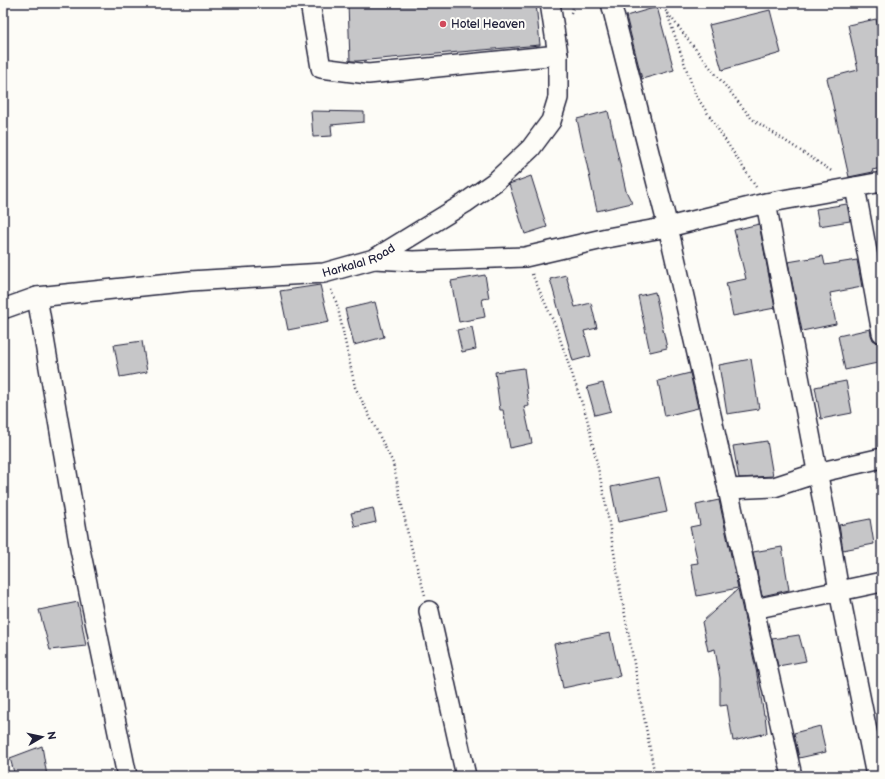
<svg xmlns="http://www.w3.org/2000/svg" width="885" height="779" font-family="'Balsamiq Sans',sans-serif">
	<rect width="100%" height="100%" fill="#fdfcf7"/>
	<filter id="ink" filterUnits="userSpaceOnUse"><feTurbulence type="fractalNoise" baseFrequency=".025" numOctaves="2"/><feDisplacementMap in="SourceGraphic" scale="8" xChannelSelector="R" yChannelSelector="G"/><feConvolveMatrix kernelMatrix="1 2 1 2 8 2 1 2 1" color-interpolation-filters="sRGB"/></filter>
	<g filter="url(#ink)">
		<g fill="#c6c6c8" stroke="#22223b">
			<path d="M 348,3 L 536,3 L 540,45 L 357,61 L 350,61 Z"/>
			<path d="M 657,7 L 674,70 L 642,79 L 626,16 Z"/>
			<path d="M 770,10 L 781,53 L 722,70 L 709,25 Z"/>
			<path d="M 876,19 L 882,44 L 882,168 L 872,170 L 873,172 L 849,177 L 827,78 L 858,70 L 848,25 Z"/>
			<path d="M 311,111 L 364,112 L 364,122 L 331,125 L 332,136 L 313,137 Z"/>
			<path d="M 608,111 L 626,191 L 632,203 L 597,211 L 577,119 Z"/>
			<path d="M 531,176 L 547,227 L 525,234 L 509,184 Z"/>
			<path d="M 847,204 L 850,221 L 819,226 L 816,209 Z"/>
			<path d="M 759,224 L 775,308 L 733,316 L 726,283 L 746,279 L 734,230 Z"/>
			<path d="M 823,256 L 825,265 L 857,260 L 862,287 L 830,293 L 836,324 L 802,331 L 788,262 Z"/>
			<path d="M 485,275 L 489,298 L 482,299 L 485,317 L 459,322 L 451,281 Z"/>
			<path d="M 566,275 L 575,307 L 591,303 L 597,328 L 584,331 L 591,356 L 573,361 L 550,279 Z"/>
			<path d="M 320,285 L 329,322 L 288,330 L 280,291 Z"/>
			<path d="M 655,292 L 667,348 L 650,352 L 638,296 Z"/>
			<path d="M 375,302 L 384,337 L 354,345 L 345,309 Z"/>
			<path d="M 472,327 L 476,349 L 462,352 L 457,330 Z"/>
			<path d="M 870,329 L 871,335 L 873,340 L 878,343 L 882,362 L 845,370 L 838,336 Z"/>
			<path d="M 142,341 L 147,372 L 120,377 L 114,345 Z"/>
			<path d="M 751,359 L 759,409 L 727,414 L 719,365 Z"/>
			<path d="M 524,368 L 529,406 L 524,407 L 532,443 L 510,448 L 503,410 L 500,410 L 495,372 Z"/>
			<path d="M 690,373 L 698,408 L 665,416 L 658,381 Z"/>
			<path d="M 846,381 L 852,413 L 821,419 L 815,387 Z"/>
			<path d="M 603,383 L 611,411 L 595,415 L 587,387 Z"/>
			<path d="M 767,441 L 773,476 L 739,478 L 733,446 Z"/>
			<path d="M 659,477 L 667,512 L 618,522 L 611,487 Z"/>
			<path d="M 719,500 L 738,588 L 697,596 L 691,564 L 698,563 L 690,527 L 700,525 L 696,505 Z"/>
			<path d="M 373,508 L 376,522 L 355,527 L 351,513 Z"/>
			<path d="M 870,519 L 874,544 L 843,550 L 839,525 Z"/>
			<path d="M 782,547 L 789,590 L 762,596 L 753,552 Z"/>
			<path d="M 738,589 L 756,669 L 764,715 L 765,715 L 767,733 L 733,741 L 727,705 L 720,706 L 720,678 L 715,649 L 708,651 L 702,622 Z"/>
			<path d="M 78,602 L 86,646 L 50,650 L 39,610 Z"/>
			<path d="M 610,633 L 620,676 L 563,688 L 554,644 Z"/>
			<path d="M 799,635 L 806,661 L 778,666 L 772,639 Z"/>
			<path d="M 820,726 L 826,752 L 799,758 L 794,733 Z"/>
			<path d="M 42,746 L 47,776 L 15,776 L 10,758 Z"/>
		</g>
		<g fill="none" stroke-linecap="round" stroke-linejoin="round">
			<g stroke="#22223b" stroke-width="22">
				<g id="street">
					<path d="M 310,3 L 321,68 L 368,74 L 558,55"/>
					<path d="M 611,3 L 668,227 L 728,489 L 754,609 L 792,776"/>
					<path d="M 855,187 L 882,333"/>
					<path d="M 766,203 L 831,544 L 839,591 L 876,776"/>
					<path d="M 374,259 L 413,261 L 525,257 L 607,238 L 668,227 L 766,203 L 882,182"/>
					<path d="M 37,297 L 80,549 L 127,776"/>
					<path id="s1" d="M 3,309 L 37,297 L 190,281 L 324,273 L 374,259 L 465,203 L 496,181 L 531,148 L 551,121 L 558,98 L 558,55 L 550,3"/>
					<path d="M 728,489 L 774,487 L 817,473 L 882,458"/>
					<path d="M 754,609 L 882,582"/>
					<path d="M 429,611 L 466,776"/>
				</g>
			</g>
			<g stroke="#22223b" stroke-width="2.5" stroke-dasharray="1 3" stroke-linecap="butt">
				<path d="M 663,3 L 666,11 L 697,51 L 752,119 L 833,172"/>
				<path d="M 571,13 L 575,3"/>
				<path d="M 667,13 L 695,94 L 756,187"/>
				<path d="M 532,274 L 556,327 L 587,418 L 605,500 L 622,599 L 655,776"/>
				<path d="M 331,290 L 337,304 L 355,387 L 393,463 L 409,539 L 425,595"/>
			</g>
			<use href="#street" stroke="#fdfcf7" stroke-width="19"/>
		</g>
	</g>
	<circle fill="#d1495b" stroke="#fdfcf7" stroke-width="1.5" cx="443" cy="24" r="4"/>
	<g text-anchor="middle" stroke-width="4" stroke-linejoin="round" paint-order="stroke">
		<g font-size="12" fill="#22223b" stroke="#fdfcf7" text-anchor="start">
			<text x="451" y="28">Hotel Heaven</text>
		</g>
		<g font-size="12" fill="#22223b" stroke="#fdfcf7">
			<text dy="4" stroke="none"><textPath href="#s1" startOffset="361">Harkalal Road</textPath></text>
		</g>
	</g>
	<rect width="885" height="779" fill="none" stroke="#fdfcf7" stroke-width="16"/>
	<rect x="8" y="8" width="869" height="763" fill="none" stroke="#22223b" stroke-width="1.5" filter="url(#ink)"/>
	<g transform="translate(42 737) rotate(81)" stroke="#fdfcf7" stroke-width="3" paint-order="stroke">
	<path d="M0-3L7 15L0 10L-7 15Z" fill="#22223b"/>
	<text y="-6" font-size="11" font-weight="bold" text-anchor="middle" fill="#22223b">N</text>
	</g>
</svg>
